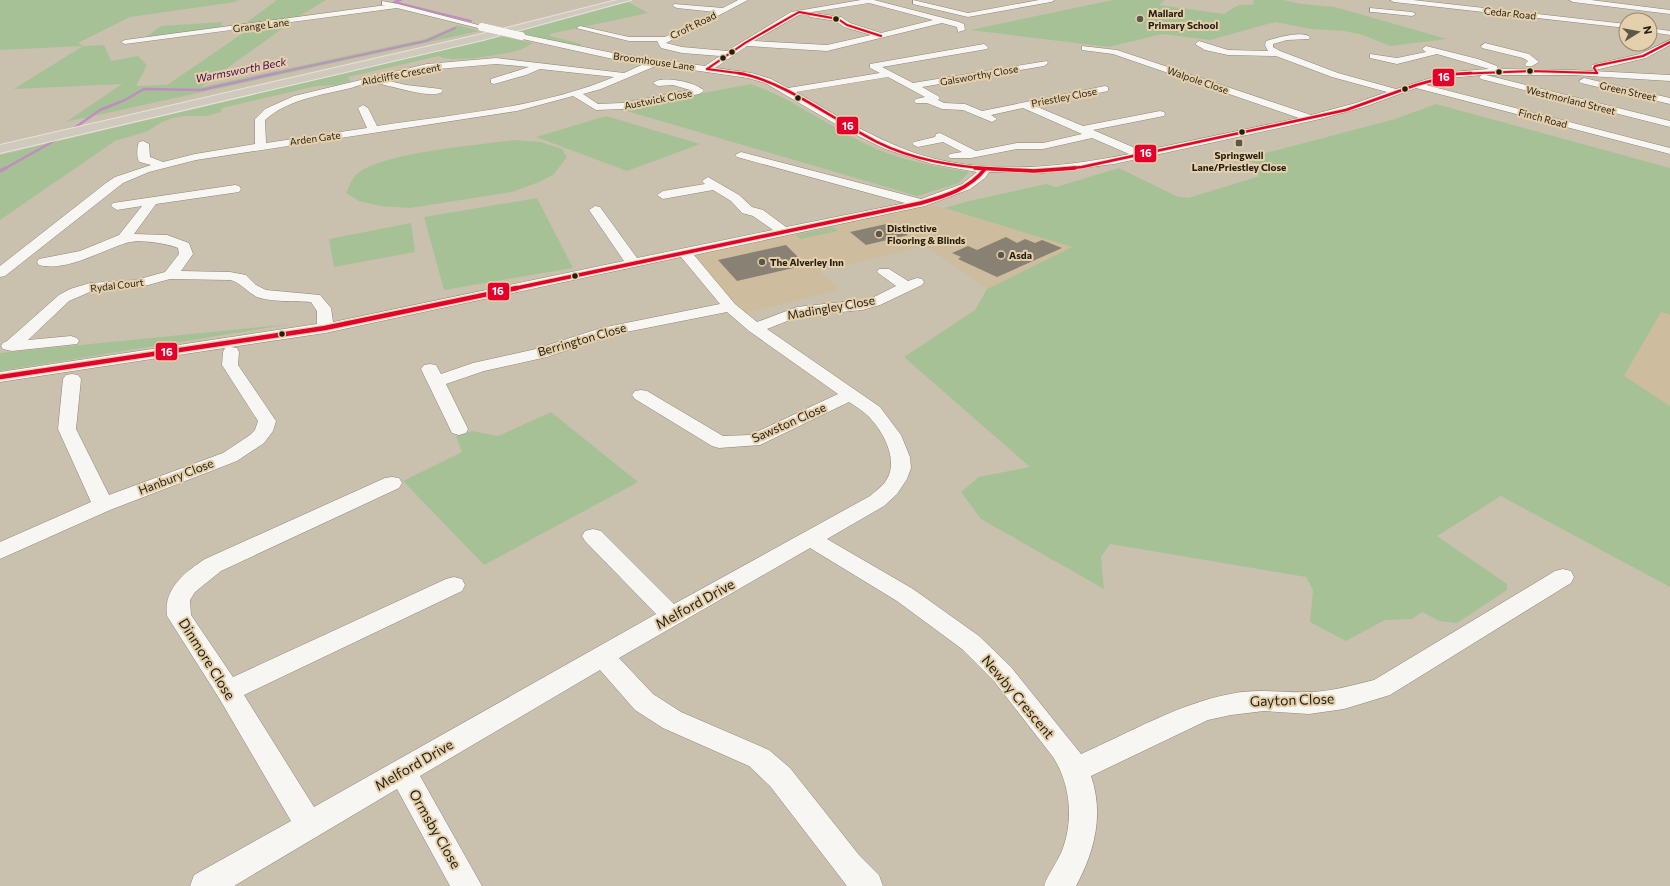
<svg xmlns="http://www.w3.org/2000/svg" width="1670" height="886" font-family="Commissioner,sans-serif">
	<rect width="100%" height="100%" fill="#cac0ae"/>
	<g fill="#cdbc9d">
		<path d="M 926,203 L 1072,247 L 987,289 L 926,246 L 819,271 L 839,290 L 733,316 L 681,256 Z"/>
		<path d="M 1661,312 L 1670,315 L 1670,406 L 1624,376 Z"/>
	</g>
	<g fill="#a7c197">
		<path d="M 0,0 L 239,0 L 235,2 L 130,17 L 78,43 L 84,46 L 104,45 L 111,61 L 138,56 L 147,65 L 136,86 L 167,85 L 252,27 L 290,23 L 201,87 L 425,39 L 458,25 L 479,31 L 66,122 L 122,84 L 14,89 L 83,46 L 0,50 Z"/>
		<path d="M 277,0 L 326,0 L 296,18 L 143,39 L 161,26 L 223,22 L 220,27 L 246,23 Z"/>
		<path d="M 1113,0 L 1165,0 L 1159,5 L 1224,14 C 1235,8 1236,3 1252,5 L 1255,3 L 1252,2 L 1255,0 L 1283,0 L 1302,4 L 1335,7 L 1447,39 L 1390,46 L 1363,35 L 1344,31 L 1311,29 L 1275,22 L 1210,40 L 1162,34 L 1109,47 L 970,30 Z"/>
		<path d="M 628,2 L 648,13 L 550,34 L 550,36 L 581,44 L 581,47 L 517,32 Z"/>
		<path d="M 500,36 L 533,43 C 529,45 524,49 519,50 C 506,54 449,64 439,56 L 348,77 L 351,81 L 336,85 L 316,86 L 222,108 L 221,112 L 207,116 L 183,116 L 170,119 L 162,122 L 148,131 L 115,141 L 0,220 L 0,155 Z"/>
		<path d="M 751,84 C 791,98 826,124 864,143 C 897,160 933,166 969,172 L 959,183 L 917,196 L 620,109 Z"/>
		<path d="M 1436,104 L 1670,168 L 1670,315 L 1661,312 L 1624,376 L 1670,406 L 1670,587 L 1501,496 L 1437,536 L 1507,584 L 1507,590 L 1457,623 L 1439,621 L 1422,612 L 1412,619 L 1385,620 L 1346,641 L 1310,622 L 1313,590 L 1306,577 L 1110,544 L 1101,557 L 1104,589 L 981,519 L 961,492 L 979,477 L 1030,467 L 904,357 L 975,310 L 987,289 L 1072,247 L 944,208 L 969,201 L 1046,184 L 1056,187 L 1119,168 L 1176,196 L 1188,198 L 1260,176 L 1247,171 L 1263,166 L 1243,159 L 1395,119 Z"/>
		<path d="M 606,116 L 700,144 L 627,171 L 536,137 Z"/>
		<path d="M 514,140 L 541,142 L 562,149 L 567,157 L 553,175 L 539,182 L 512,192 L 410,208 L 380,206 L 359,201 L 346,193 C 349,188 351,180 355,176 C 375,153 481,145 514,140 Z"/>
		<path d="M 537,198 L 573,268 L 444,290 L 424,217 Z"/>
		<path d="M 411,223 L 415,252 L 334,267 L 329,239 Z"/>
		<path d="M 833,227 L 838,231 L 800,239 L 796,235 Z"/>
		<path d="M 291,324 L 0,371 L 0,353 Z"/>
		<path d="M 551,412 L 638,482 L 484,565 L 403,481 L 462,452 L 456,436 L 472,431 L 498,436 Z"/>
	</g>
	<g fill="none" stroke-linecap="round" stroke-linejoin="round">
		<g stroke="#c08dc0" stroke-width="2">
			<path d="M 401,0 L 394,2 L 471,21"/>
			<path d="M 273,74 L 426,41 L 455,28"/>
		</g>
		<g stroke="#c08dc0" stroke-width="2.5">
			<path d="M 70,131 L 100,110 L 125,100 L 144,89 L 201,90 L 277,73"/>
			<path d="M 4,169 L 61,137"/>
		</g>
		<path stroke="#c08dc0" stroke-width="3.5" d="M 0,171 L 6,168"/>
	</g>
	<g fill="#898173">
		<path d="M 891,223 L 908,235 L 866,245 L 850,232 Z"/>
		<path d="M 1006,237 L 1017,243 L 1025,239 L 1035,243 L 1042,240 L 1062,248 L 997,277 L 958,259 L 961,257 L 952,253 L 968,246 L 977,250 Z"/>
		<path d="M 786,245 L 806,265 L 737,281 L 718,260 Z"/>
	</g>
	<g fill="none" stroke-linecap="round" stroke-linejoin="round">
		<g stroke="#8d8578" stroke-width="1">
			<g id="minor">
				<path d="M 738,0 L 748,0 L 666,43 L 682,47 L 727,51 L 791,12 L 861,0 L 874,0 L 959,22 L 964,24 L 965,30 L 958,32 L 957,27 L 942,23 L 827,51 L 747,46 L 715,68 L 752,73 L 771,79 L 788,88 L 880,73 L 870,68 L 870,64 L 984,44 L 988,47 L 987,49 L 882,67 L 913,83 L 1047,61 L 1048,63 L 1044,66 L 922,87 L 938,96 L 940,98 L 938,100 L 944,103 L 965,104 L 982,111 L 1105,86 L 1108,87 L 1108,91 L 1035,106 L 1083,126 L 1160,111 L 1164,112 L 1165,114 L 1164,116 L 1093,130 L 1142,151 L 1299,118 L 1113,54 L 1082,50 L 1082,46 L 1117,50 L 1311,115 L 1356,103 L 1387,92 L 1332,77 L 1276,56 L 1228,55 L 1205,50 L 1195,44 L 1199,41 L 1228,50 L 1268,51 L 1265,45 L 1266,41 C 1276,38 1302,30 1310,37 L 1309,39 L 1287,40 L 1273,44 L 1273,47 L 1280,51 L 1338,73 L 1396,89 L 1450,72 L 1489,69 L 1437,54 L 1397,64 L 1370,58 L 1370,54 L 1397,58 L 1426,52 L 1422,49 L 1426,46 L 1478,59 L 1497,66 L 1498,69 L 1573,70 L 1670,75 L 1670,81 L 1573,75 L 1486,75 L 1670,121 L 1670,127 L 1481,79 L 1479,77 L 1482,75 L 1450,78 L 1426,85 L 1670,148 L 1670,154 L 1416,88 L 1364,107 L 1320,119 L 1114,164 L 1043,173 L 989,172 L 985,178 L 970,189 L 925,206 L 694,255 L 735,304 L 757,322 L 797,307 L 870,299 L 896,286 L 877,272 L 879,269 L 889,269 L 908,281 L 917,278 L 922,279 L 924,282 L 922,285 L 880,305 L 862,310 L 800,316 L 767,329 L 880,407 L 901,435 L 910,457 L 911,468 L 907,479 L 897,494 L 884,506 L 827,539 L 913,589 L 979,636 L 1011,667 L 1081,754 C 1129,733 1178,704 1230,694 C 1257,688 1281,693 1308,692 C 1330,692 1353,685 1374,680 L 1555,571 L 1563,569 L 1571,571 L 1574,577 L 1571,583 L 1390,695 L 1344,709 L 1309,714 L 1264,711 L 1231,715 L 1208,720 L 1091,776 C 1104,814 1095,851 1076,886 L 1044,886 C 1048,874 1056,864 1061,853 C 1074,822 1071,785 1053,757 L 994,681 L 962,649 L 897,601 L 810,548 L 619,658 L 653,694 L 681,712 L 769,750 L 790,768 L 859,855 L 879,875 L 883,886 L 847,886 L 770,786 L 749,766 L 663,728 L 635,710 L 600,670 L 420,776 L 482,886 L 450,886 L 397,789 L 234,886 L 190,886 L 194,875 L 291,821 L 219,698 L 167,616 C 163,589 185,572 205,559 L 385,478 L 392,477 L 399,478 L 402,483 L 399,488 L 221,571 L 195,592 L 190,600 L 191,615 L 233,677 L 446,579 L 454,577 L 462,579 L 465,585 L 462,591 L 244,695 L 314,807 L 656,614 L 585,541 L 582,536 L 585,531 L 593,529 L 601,531 L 674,604 L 870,496 C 876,491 883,486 887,479 C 899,459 882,429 867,415 C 862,410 855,406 849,402 L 760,445 L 719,448 L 712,446 L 635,399 L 632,395 L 635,391 L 641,390 L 647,391 L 723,436 L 750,435 L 838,394 L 749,331 L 727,312 L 611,335 L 547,357 L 484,371 L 446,384 L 468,429 L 466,433 L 459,435 L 452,433 L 421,369 L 424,365 L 430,364 L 436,365 L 441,374 L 473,363 L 536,349 L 601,328 L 720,304 L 681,257 L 325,333 L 231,347 L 237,348 L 239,352 L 238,365 L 276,421 L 273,431 L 264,443 L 237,461 L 110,510 L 0,559 L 0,542 L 91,502 L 58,429 L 63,379 L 66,375 L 72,374 L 78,375 L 81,379 L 76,429 L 109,495 L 223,453 L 250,435 L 255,430 L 258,421 L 222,365 L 223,352 L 225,348 L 231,347 L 0,382 L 0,372 L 317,324 L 317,311 L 311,302 C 296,301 270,302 257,297 C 247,292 240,282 230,280 L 170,279 L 137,288 L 92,291 L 69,301 L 28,340 L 71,336 L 77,338 L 79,341 L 77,344 L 12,351 L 3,349 L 1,346 L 3,343 L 7,341 L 59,295 L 70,289 L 90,283 L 136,280 L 165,272 L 179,254 L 178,248 C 165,243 139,239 126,243 C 100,251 67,272 39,265 L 37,262 L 39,259 L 80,251 L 119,235 L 142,206 L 117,210 L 111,206 L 113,203 L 235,185 L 239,186 L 241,189 L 239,192 L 156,204 L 134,234 L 167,235 L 189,243 L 193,254 L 181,271 L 230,272 L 246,275 L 256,285 L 266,290 L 320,295 L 331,308 L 333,322 L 624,261 L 589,210 L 595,206 L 600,207 L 637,258 L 773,230 L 753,216 L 742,213 L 731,201 L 713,190 L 663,199 L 657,195 L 663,191 L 705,184 L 702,181 L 708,177 L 739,195 L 752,207 L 763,210 L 786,227 L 905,203 L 737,157 L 735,155 L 741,152 L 921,199 L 962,184 L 977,172 L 932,164 L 885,149 L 844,129 L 765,83 L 748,78 L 658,65 L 601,89 L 583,94 L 598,104 L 622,103 L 690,90 L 673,85 L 658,86 L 653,83 C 661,75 697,82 704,91 L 699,94 L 622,109 L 596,110 L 573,96 L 517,111 L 196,160 L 149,172 L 123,183 L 5,276 L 0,277 L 0,266 L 106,183 L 115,177 L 151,165 C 148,164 143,163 140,162 C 136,159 137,146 139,142 L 143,141 L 149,144 L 150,157 L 163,162 L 195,154 L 255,144 L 255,119 L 265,109 L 294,96 L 427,64 L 496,58 L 624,73 L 646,63 L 613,59 L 518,38 L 518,34 L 521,34 L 613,53 L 705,66 L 720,56 L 682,53 L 661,48 L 657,41 L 629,41 L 576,28 L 580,26 L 629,37 L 665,37 L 715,12 L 677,8 L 673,6 L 674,4 L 723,8 ZM 869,3 L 933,20 L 881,33 L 850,23 L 841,17 L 813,13 L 810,13 L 810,17 L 836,21 L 844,27 L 871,35 L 827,45 L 754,41 L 797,16 L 806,13 ZM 496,64 L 529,67 L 491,79 L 491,83 L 494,84 L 526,75 L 540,69 L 614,77 C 540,108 456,114 377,126 L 368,108 L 363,105 L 358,108 L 367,128 L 266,143 L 265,120 C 288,99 322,95 351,88 C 358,86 367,82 374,83 C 387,84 434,101 443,91 L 441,89 L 406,85 L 385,80 L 427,70 ZM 888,77 L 925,97 L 916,99 L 914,101 L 916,103 L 927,103 L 942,109 L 963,110 L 992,122 L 997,119 L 991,115 L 1023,108 L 1082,134 L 1043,143 L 1017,143 L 976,151 L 940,133 L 936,134 L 935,137 L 914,142 L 912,144 L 918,147 L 943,142 L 962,152 L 950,154 L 948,156 L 950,158 L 971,158 L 1017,149 L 1043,149 L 1092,138 L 1129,154 C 1060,168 980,176 912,152 C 871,137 834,114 796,92 Z"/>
				<path d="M 913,0 L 968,13 L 1039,0 L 1055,0 L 1051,2 L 968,17 L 913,4 Z"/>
				<path d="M 1390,0 L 1413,0 L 1626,24 L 1626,28 L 1394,2 Z"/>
				<path d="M 1569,0 L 1591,0 L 1670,10 L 1670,14 L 1573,2 Z"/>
				<path d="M 382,1 L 398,4 L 486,27 L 482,29 L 397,8 L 125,44 L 121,42 L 125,40 L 386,5 L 382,5 Z"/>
				<path d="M 1370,8 L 1412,12 L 1416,14 L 1412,16 L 1373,12 L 1370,12 Z"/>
				<path d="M 1650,28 L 1670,31 L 1670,35 L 1650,32 Z"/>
				<path d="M 1670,40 L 1670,45 L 1646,58 L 1595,70 L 1591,67 L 1592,65 L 1640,54 Z"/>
				<path d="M 1485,43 L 1529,54 L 1539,62 L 1532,66 L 1526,66 L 1525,64 L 1528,61 L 1523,58 L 1482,48 L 1481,46 Z"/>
				<path d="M 1584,78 L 1670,98 L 1670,104 L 1581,83 L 1579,81 Z"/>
			</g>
		</g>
		<g stroke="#e7e3db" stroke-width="2">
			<path id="highway" d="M 617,0 L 631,0 L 483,40 L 0,153 L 0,145 L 482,34 Z"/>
		</g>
		<use href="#minor" fill="#f7f6f3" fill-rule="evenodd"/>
		<use href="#highway" fill="#d0cabe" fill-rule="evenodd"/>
		<g stroke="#8d8578" stroke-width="8" stroke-linecap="butt">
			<path id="minor-bridge" d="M 482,27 L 521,36"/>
		</g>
		<use href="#minor-bridge" stroke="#f7f6f3" stroke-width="8"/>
		<g stroke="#e4d0ad" stroke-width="3.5">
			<g id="bus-1-far3">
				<path d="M 707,69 L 745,74"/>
				<path d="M 707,69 L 745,43 L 799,12 L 838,19 L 847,25 L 881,36"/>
				<path d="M 1597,73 L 1594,68 L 1595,66 L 1643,56 L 1670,42"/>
				<path d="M 1455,74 L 1531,71 L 1597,73"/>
			</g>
		</g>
		<g stroke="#e4d0ad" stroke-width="4">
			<g id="bus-1-far2">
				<path d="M 738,73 C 783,80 835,121 877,142 C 913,160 953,166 993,169"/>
				<path d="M 1063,169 L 1082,167 L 1346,110 L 1416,85 L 1456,74 L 1471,73"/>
			</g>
		</g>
		<g stroke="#e4d0ad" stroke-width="5.5">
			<g id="bus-1-far1">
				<path d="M 975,168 L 1034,171 L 1075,168"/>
				<path d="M 512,289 L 921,203 C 946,196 969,189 985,169"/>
			</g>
		</g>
		<g stroke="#e4d0ad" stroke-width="7">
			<path id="bus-1" d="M 0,377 L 325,328 L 517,288"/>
		</g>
		<use href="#bus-1-far3" stroke="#e4002b" stroke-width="2"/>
		<use href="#bus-1-far2" stroke="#e4002b" stroke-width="2.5"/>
		<use href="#bus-1-far1" stroke="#e4002b" stroke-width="3.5"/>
		<use href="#bus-1" stroke="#e4002b" stroke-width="4.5"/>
	</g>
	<g fill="#241d10" stroke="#e4d0ad" stroke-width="1.5">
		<circle cx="836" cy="19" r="3.5"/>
		<circle cx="732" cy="52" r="3.5"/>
		<circle cx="723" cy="58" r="3.5"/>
		<circle cx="1530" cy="71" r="3.5"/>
		<circle cx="1499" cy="72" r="3.5"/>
		<circle cx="1405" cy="89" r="3.5"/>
		<circle cx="798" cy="98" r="3.5"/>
		<circle cx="1242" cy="132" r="3.5"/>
		<circle cx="575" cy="276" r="3.5"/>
		<circle cx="282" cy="334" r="3.5"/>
	</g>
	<g fill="#5e5647" stroke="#e4d0ad" stroke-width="1.5">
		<circle cx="1140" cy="19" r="4"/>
		<rect x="1235" y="139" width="8" height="8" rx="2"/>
		<circle cx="879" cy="234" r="4"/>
		<circle cx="1001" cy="255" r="4"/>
		<circle cx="762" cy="262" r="4"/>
	</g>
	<g text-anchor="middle" stroke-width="4" stroke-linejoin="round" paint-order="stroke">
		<g font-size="10" font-weight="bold" fill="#241d10" stroke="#e4d0ad" text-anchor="start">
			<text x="1148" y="17">Mallard<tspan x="1148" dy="12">Primary School</tspan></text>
			<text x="1239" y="159" text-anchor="middle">Springwell<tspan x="1239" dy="12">Lane/Priestley Close</tspan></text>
			<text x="887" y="232">Distinctive<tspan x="887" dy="12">Flooring &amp; Blinds</tspan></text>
			<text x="1009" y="259">Asda</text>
			<text x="770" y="266">The Alverley Inn</text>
		</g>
		<g font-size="10" fill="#241d10" stroke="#e4d0ad">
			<text transform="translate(1510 13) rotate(6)" y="4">Cedar Road</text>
			<text transform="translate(261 25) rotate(-7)" y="4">Grange Lane</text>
			<text transform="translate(693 25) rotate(-26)" y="4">Croft Road</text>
			<text transform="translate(654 61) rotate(8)" y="4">Broomhouse Lane</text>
			<text transform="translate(401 74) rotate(-11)" y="4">Aldcliffe Crescent</text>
			<text transform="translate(979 75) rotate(-10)" y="4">Galsworthy Close</text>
			<text transform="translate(1198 80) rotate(19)" y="4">Walpole Close</text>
			<text transform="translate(1628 91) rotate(13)" y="4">Green Street</text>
			<text transform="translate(1064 97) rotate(-11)" y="4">Priestley Close</text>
			<text transform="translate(658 99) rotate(-11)" y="4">Austwick Close</text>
			<text transform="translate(1571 100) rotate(14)" y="4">Westmorland Street</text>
			<text transform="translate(1543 118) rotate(15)" y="4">Finch Road</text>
			<text transform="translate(315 138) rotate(-8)" y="4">Arden Gate</text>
			<text transform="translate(117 285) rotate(-7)" y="4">Rydal Court</text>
		</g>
		<g font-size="11" font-style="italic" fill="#470451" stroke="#e4d0ad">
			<text transform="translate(241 70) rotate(-11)" y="4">Warmsworth Beck</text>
		</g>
		<g font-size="12" fill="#241d10" stroke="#e4d0ad">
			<text transform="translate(831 308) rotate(-10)" y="4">Madingley Close</text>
			<text transform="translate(582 340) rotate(-16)" y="4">Berrington Close</text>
			<text transform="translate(789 423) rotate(-24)" y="4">Sawston Close</text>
			<text transform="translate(176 477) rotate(-21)" y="4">Hanbury Close</text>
		</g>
		<g font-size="14" fill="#241d10" stroke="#e4d0ad">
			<text transform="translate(695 604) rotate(-29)" y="5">Melford Drive</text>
			<text transform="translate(207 659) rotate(58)" y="5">Dinmore Close</text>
			<text transform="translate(1018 697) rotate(50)" y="5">Newby Crescent</text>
			<text transform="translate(1292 700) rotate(-2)" y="5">Gayton Close</text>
			<text transform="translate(414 765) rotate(-30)" y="5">Melford Drive</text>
			<text transform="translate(435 829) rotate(60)" y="5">Ormsby Close</text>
		</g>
	</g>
	<g stroke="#e4d0ad" stroke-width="1.5">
		<rect x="1432" y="68" width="23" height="19" rx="4" fill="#e4002b"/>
		<rect x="836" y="116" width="23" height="19" rx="4" fill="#e4002b"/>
		<rect x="1134" y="144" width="23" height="19" rx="4" fill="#e4002b"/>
		<rect x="487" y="282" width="23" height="19" rx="4" fill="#e4002b"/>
		<rect x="155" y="342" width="23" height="19" rx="4" fill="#e4002b"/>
	</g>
	<g font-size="11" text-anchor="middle" font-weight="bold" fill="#fff">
		<text x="1444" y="81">16</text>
		<text x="848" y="130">16</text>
		<text x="1146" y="157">16</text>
		<text x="498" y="295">16</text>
		<text x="167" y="356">16</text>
	</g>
	<g transform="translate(1638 32) rotate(79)"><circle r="19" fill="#e4d0ad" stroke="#97886e"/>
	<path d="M0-3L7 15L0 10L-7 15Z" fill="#5e5647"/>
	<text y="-6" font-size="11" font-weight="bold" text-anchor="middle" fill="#241d10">N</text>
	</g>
</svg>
